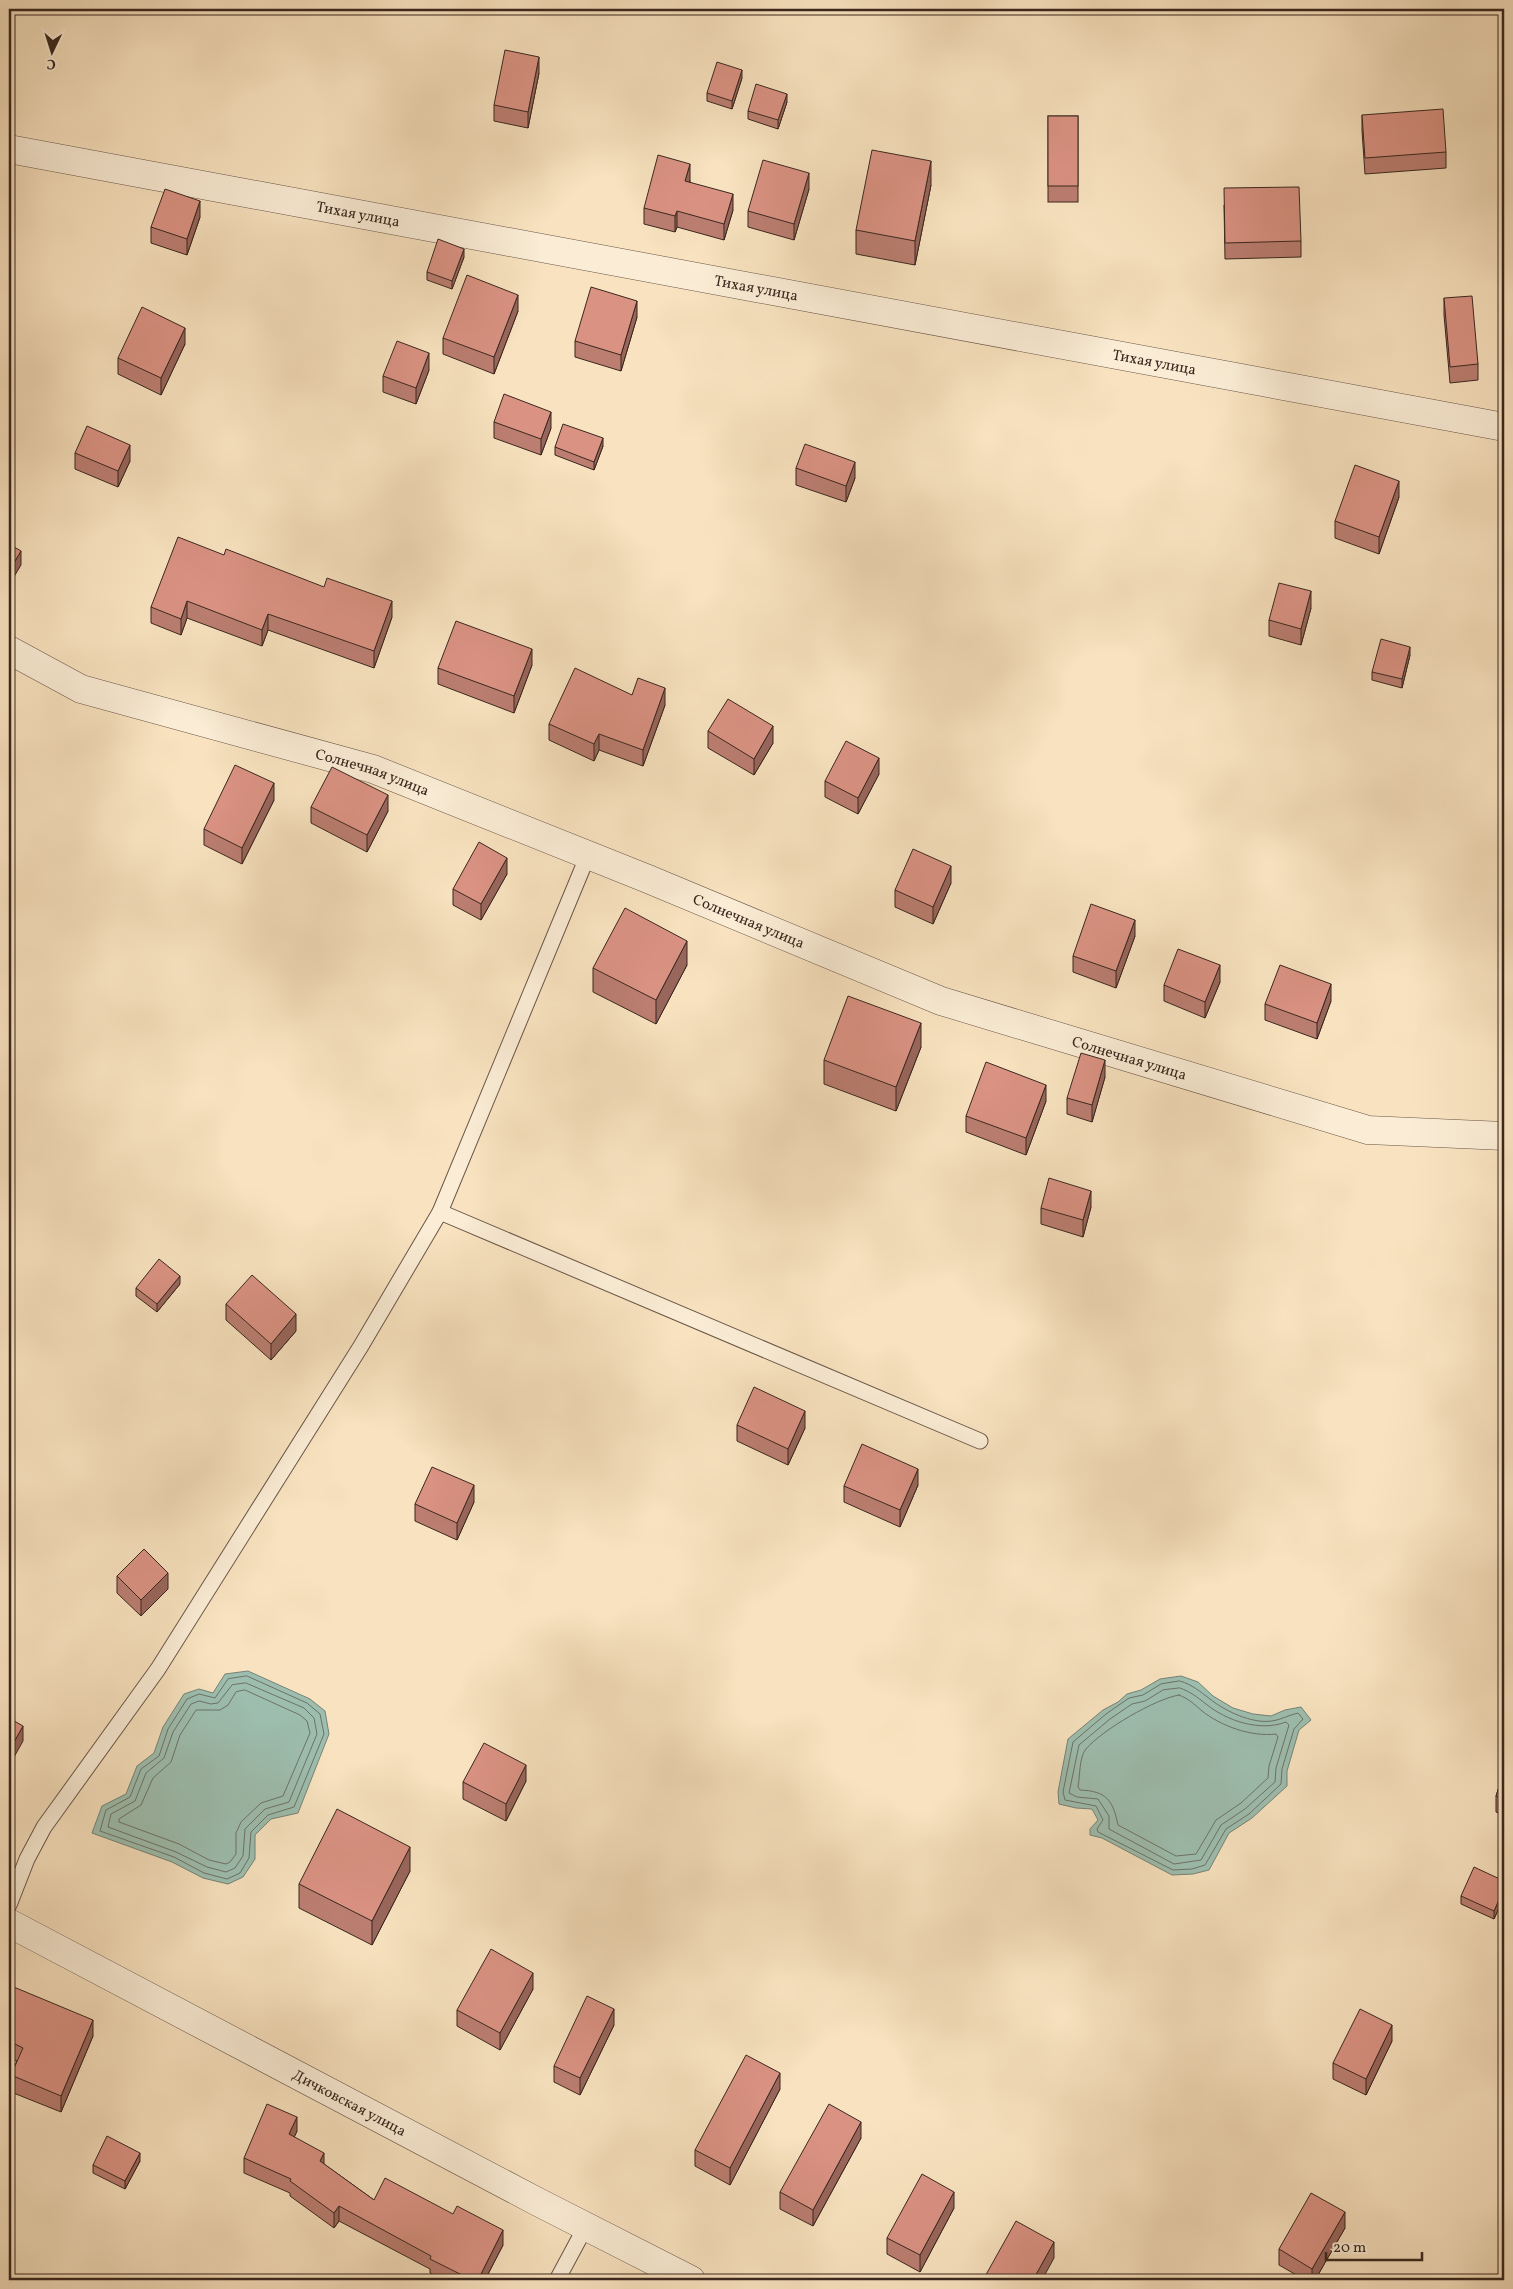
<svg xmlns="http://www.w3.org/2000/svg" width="1513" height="2289" font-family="Vollkorn,serif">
	<rect width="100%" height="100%" fill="#f8e2bf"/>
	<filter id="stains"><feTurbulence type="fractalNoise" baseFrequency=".004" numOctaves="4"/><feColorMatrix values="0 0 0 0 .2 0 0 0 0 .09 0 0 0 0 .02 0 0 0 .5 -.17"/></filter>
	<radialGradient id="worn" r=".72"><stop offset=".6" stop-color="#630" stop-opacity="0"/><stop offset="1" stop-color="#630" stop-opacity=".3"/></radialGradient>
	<g fill="#9dbeaf" stroke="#758275">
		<path d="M 248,1671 L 310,1699 L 325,1711 L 329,1734 L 298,1813 L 271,1819 L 255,1835 L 255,1859 L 243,1877 L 228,1884 L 203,1878 L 172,1862 L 92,1833 L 102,1806 L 126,1794 L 137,1766 L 154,1753 L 163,1727 L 184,1694 L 199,1689 L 213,1693 L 225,1674 Z"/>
		<path d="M 1181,1676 L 1198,1682 L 1213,1696 L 1233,1708 L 1253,1714 L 1271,1716 L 1285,1710 L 1301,1707 L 1311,1720 L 1299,1730 L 1287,1771 L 1287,1786 L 1252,1818 L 1229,1833 L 1209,1870 L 1193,1874 L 1172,1875 L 1102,1838 L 1090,1835 L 1090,1829 L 1098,1820 L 1092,1809 L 1076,1808 L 1059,1804 L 1058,1792 L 1068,1739 L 1103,1710 L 1118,1702 L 1127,1694 L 1141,1690 L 1160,1679 Z"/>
	</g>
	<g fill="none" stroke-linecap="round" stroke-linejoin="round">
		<g stroke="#6c7267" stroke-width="1">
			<path d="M 247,1676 L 307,1703 L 320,1714 L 324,1734 L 294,1807 L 268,1815 L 251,1832 L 249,1858 L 240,1873 L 227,1879 L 204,1873 L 174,1857 L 100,1831 L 106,1810 L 130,1797 L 141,1769 L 159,1756 L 168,1729 L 187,1699 L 199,1694 L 215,1698 L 228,1679 Z"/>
			<path d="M 1180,1681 C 1193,1685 1199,1691 1210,1699 C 1225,1711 1252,1724 1272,1721 C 1280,1720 1289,1715 1298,1713 L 1303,1719 L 1294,1729 L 1282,1769 L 1281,1784 L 1249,1814 L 1226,1829 L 1205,1865 L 1192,1869 L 1173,1870 L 1098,1832 L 1097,1829 L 1103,1820 L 1096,1806 L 1065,1800 L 1063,1792 L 1073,1742 L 1106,1714 L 1129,1698 L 1143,1695 L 1161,1684 Z"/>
			<path d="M 246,1683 L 304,1708 L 314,1718 L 317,1734 L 289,1802 L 265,1809 L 245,1829 L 243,1856 L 235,1868 L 226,1872 L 207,1867 L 176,1852 L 108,1827 L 111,1814 L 135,1801 L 146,1773 L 164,1758 L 173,1732 L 191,1704 L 199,1701 L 211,1704 L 218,1703 L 232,1685 Z"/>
			<path d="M 1180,1688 C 1191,1692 1197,1697 1206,1704 C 1227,1721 1260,1732 1286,1722 L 1289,1725 L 1276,1768 L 1275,1782 L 1245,1809 L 1221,1825 L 1201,1860 L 1174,1864 L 1109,1829 L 1109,1816 L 1098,1799 L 1077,1797 L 1069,1793 L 1079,1745 L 1110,1719 L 1132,1704 L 1145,1701 L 1163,1690 Z"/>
			<path d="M 245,1690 L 300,1715 L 307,1721 L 310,1733 L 283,1796 L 261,1803 L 241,1822 L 236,1833 L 236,1854 L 230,1862 L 226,1864 L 209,1860 L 179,1844 L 119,1822 L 119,1819 L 141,1805 L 153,1778 L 171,1762 L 180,1735 L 196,1710 L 220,1710 L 228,1705 L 236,1692 Z"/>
			<path d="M 1179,1695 C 1189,1699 1194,1704 1202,1711 C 1221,1726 1251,1737 1276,1734 L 1278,1737 L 1269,1766 L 1268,1778 L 1241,1803 L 1216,1820 L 1196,1854 L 1176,1856 L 1118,1825 C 1113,1800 1106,1791 1080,1790 L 1078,1787 C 1080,1777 1079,1757 1086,1749 C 1102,1730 1155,1699 1179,1695 Z"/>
		</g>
		<g stroke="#6a5647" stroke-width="17">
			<g id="lane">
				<path d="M 440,1212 L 980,1441"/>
				<path d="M 9,1905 L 27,1859 L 44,1827 L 158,1669 L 361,1346 L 440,1212 L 588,855"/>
				<path d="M 557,2280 L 586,2226"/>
			</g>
		</g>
		<g stroke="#6a5647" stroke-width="29">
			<g id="street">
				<path id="s1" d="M 9,149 L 1504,427"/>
				<path id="s2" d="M 9,650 L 81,689 L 373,769 L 648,879 L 941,1001 L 1368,1130 L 1504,1136"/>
				<path id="s3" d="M 9,1923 L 536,2201 L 691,2280"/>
			</g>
		</g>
		<use href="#lane" stroke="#faecd5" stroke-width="15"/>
		<use href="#street" stroke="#faecd5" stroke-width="28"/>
	</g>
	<g fill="#bb7e71" stroke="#3a271f">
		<path d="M 539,73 L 528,128 L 494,121 L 494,105 Z"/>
		<path d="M 742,78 L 732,109 L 707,101 L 707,93 Z"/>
		<path d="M 787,102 L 778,129 L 748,119 L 748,111 Z"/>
		<path d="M 1362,115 L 1446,152 L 1446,168 L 1365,174 L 1362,131 Z"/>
		<rect x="1048" y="116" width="30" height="86"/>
		<path d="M 690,180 L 690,182 L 733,210 L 724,240 L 677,227 L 675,232 L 644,224 L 644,208 Z"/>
		<path d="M 931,185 L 915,265 L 856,254 L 856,230 Z"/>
		<path d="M 809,189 L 794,240 L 748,227 L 748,211 Z"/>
		<path d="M 1224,205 L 1301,241 L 1301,257 L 1225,259 Z"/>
		<path d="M 200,217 L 187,255 L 151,243 L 151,227 Z"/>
		<path d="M 464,257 L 452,289 L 427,280 L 427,272 Z"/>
		<path d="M 1444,298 L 1478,364 L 1478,380 L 1450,383 L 1444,315 Z"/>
		<path d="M 518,311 L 494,374 L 443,354 L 443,338 Z"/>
		<path d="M 637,317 L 621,371 L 575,357 L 575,341 Z"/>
		<path d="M 185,344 L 161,395 L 118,374 L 118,358 Z"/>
		<path d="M 429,370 L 416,404 L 383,392 L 383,376 Z"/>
		<path d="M 494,422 L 551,428 L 541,455 L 494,438 Z"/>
		<path d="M 603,446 L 594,470 L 555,455 L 555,447 Z"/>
		<path d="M 75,453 L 130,461 L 118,487 L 75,469 Z"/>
		<path d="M 796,468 L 855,478 L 846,502 L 796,485 Z"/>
		<path d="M 1399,497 L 1379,554 L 1335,538 L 1335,521 Z"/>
		<path d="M 224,555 L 392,617 L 374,668 L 268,630 L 262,646 L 187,618 L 181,635 L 151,623 L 151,607 Z"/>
		<path d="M 1311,608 L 1301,645 L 1269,636 L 1269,620 Z"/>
		<path d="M 1410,655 L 1402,688 L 1372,680 L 1372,672 Z"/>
		<path d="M 532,665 L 514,713 L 438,684 L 438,668 Z"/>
		<path d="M 632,695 L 665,705 L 643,766 L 599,750 L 594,761 L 549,740 L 549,724 Z"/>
		<path d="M 708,731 L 773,743 L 754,775 L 708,748 Z"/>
		<path d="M 879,774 L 858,814 L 825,797 L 825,781 Z"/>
		<path d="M 274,800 L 242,864 L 204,845 L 204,829 Z"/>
		<path d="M 311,807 L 388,811 L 367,852 L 311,823 Z"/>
		<path d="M 507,874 L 481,920 L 453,905 L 453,889 Z"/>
		<path d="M 951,883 L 933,924 L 895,907 L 895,890 Z"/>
		<path d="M 1135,936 L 1116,988 L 1073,972 L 1073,956 Z"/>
		<path d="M 687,965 L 656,1024 L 593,992 L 593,968 Z"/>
		<path d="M 1220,982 L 1205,1018 L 1164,1001 L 1164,985 Z"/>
		<path d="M 1331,1001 L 1317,1039 L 1265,1020 L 1265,1004 Z"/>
		<path d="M 921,1047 L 896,1111 L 824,1084 L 824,1060 Z"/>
		<path d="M 1105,1077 L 1092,1122 L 1067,1114 L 1067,1098 Z"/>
		<path d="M 1046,1101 L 1026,1155 L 966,1132 L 966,1116 Z"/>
		<path d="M 1091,1207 L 1083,1237 L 1041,1224 L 1041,1208 Z"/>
		<path d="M 180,1284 L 157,1312 L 136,1296 L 136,1288 Z"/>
		<path d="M 226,1304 L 296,1331 L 271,1360 L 226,1320 Z"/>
		<path d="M 737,1425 L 805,1428 L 788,1465 L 737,1441 Z"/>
		<path d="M 918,1485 L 900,1527 L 844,1502 L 844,1486 Z"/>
		<path d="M 474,1502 L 457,1540 L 415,1521 L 415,1504 Z"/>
		<path d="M 117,1576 L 168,1589 L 141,1616 L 117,1593 Z"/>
		<path d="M 1504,1772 L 1504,1815 L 1496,1812 L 1496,1796 Z"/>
		<path d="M 526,1781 L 506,1821 L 463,1799 L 463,1782 Z"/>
		<path d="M 410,1871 L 372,1945 L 299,1908 L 299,1884 Z"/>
		<path d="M 1504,1881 L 1504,1897 L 1494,1919 L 1461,1904 L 1461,1896 Z"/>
		<path d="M 9,1971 L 10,1986 L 93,2036 L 61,2112 L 11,2092 L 11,2075 L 17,2061 L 9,2057 Z"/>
		<path d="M 533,1989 L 500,2050 L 457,2026 L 457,2010 Z"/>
		<path d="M 614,2025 L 580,2095 L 554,2082 L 554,2066 Z"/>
		<path d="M 1392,2041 L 1366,2095 L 1333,2079 L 1333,2063 Z"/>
		<path d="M 780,2089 L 730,2185 L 695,2166 L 695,2150 Z"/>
		<path d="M 297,2131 L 294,2137 L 324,2164 L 374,2200 L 503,2245 L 485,2280 L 443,2280 L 430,2273 L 430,2269 L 339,2221 L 334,2228 L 290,2196 L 290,2193 L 244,2173 L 244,2158 Z"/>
		<path d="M 861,2138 L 813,2226 L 780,2209 L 780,2192 Z"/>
		<path d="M 140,2161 L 125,2189 L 93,2173 L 93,2165 Z"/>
		<path d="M 954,2208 L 920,2272 L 887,2254 L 887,2238 Z"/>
		<path d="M 1345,2228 L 1315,2280 L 1305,2280 L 1279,2265 L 1279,2249 Z"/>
	</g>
	<g fill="#99665c" stroke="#3a271f">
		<path d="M 539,57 L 539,73 L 528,128 L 528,112 Z"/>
		<path d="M 742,70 L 742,78 L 732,109 L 732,101 Z"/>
		<path d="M 787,94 L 787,102 L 778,129 L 778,120 Z"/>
		<path d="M 931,161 L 931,185 L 915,265 L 915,241 Z"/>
		<path d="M 690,164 L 690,180 L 685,197 L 685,181 Z"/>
		<path d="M 809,173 L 809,189 L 794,240 L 794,224 Z"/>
		<path d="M 733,194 L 733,210 L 724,240 L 724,224 Z"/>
		<path d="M 200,201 L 200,217 L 187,255 L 187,239 Z"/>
		<path d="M 677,211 L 677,227 L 675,232 L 675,216 Z"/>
		<path d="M 464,249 L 464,257 L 452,289 L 452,281 Z"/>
		<path d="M 518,295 L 518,311 L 494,374 L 494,357 Z"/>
		<path d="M 637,301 L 637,317 L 621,371 L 621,355 Z"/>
		<path d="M 185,328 L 185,344 L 161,395 L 161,378 Z"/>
		<path d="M 429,353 L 429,370 L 416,404 L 416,388 Z"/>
		<path d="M 551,412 L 551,428 L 541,455 L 541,439 Z"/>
		<path d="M 603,438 L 603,446 L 594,470 L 594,462 Z"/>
		<path d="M 130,445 L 130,461 L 118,487 L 118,471 Z"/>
		<path d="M 855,462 L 855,478 L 846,502 L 846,486 Z"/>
		<path d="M 1399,481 L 1399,497 L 1379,554 L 1379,537 Z"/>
		<path d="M 21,551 L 21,565 L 9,585 L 9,571 Z"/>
		<path d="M 1311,591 L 1311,608 L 1301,645 L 1301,629 Z"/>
		<path d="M 187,601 L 187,618 L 181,635 L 181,619 Z"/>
		<path d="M 392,601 L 392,617 L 374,668 L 374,651 Z"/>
		<path d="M 268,614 L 268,630 L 262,646 L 262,630 Z"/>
		<path d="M 1410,647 L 1410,655 L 1402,688 L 1402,679 Z"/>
		<path d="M 532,649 L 532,665 L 514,713 L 514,696 Z"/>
		<path d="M 665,688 L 665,705 L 643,766 L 643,750 Z"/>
		<path d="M 773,726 L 773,743 L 754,775 L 754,759 Z"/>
		<path d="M 599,734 L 599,750 L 594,761 L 594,744 Z"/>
		<path d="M 879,758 L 879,774 L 858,814 L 858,798 Z"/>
		<path d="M 274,783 L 274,800 L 242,864 L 242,848 Z"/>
		<path d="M 388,795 L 388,811 L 367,852 L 367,835 Z"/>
		<path d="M 507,858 L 507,874 L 481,920 L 481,904 Z"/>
		<path d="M 951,866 L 951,883 L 933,924 L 933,907 Z"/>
		<path d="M 1135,920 L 1135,936 L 1116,988 L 1116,971 Z"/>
		<path d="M 687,941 L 687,965 L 656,1024 L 656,1000 Z"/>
		<path d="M 1220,965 L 1220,982 L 1205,1018 L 1205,1002 Z"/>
		<path d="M 1331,984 L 1331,1001 L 1317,1039 L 1317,1023 Z"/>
		<path d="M 921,1023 L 921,1047 L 896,1111 L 896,1087 Z"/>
		<path d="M 1105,1060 L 1105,1077 L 1092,1122 L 1092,1105 Z"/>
		<path d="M 1046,1085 L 1046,1101 L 1026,1155 L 1026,1138 Z"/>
		<path d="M 1091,1191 L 1091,1207 L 1083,1237 L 1083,1220 Z"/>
		<path d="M 180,1276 L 180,1284 L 157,1312 L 157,1304 Z"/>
		<path d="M 296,1314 L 296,1331 L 271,1360 L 271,1344 Z"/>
		<path d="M 805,1411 L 805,1428 L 788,1465 L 788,1449 Z"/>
		<path d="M 918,1469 L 918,1485 L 900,1527 L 900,1510 Z"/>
		<path d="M 474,1485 L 474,1502 L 457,1540 L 457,1523 Z"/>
		<path d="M 168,1573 L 168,1589 L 141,1616 L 141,1600 Z"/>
		<path d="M 23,1726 L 23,1741 L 9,1766 L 9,1751 Z"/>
		<path d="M 526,1765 L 526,1781 L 506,1821 L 506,1804 Z"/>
		<path d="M 410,1847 L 410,1871 L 372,1945 L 372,1921 Z"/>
		<path d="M 1504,1889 L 1504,1897 L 1494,1919 L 1494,1911 Z"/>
		<path d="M 10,1971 L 10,1987 L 9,1989 L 9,1973 Z"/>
		<path d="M 533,1973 L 533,1989 L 500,2050 L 500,2033 Z"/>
		<path d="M 614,2009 L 614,2025 L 580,2095 L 580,2078 Z"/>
		<path d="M 93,2020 L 93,2036 L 61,2112 L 61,2096 Z"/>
		<path d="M 1392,2025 L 1392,2041 L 1366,2095 L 1366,2079 Z"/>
		<path d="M 780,2073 L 780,2089 L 730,2185 L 730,2168 Z"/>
		<path d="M 297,2117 L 297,2131 L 289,2149 L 289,2134 Z"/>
		<path d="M 861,2122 L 861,2138 L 813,2226 L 813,2210 Z"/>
		<path d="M 140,2153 L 140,2161 L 125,2189 L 125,2181 Z"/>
		<path d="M 324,2153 L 324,2168 L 320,2161 Z"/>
		<path d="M 954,2192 L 954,2208 L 920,2272 L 920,2255 Z"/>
		<path d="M 339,2206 L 339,2221 L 334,2228 L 334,2213 Z"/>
		<path d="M 1345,2212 L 1345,2228 L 1315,2280 L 1312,2280 L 1312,2269 Z"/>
		<path d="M 503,2230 L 503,2245 L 485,2280 L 478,2280 Z"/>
		<path d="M 1054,2242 L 1054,2258 L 1042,2280 L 1033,2280 Z"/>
	</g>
	<g fill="#da9283" stroke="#3a271f">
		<path d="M 505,50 L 539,57 L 528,112 L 494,105 Z"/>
		<path d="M 717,62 L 742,70 L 732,101 L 707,93 Z"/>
		<path d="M 756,84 L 787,94 L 778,120 L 748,111 Z"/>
		<path d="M 1443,109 L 1446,152 L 1365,158 L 1362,115 Z"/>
		<rect x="1048" y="116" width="30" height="70"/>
		<path d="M 872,150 L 931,161 L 915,241 L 856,230 Z"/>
		<path d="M 658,155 L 690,164 L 685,181 L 733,194 L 724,224 L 677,211 L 675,216 L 644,208 Z"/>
		<path d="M 763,160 L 809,173 L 794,224 L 748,211 Z"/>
		<path d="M 1299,187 L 1301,241 L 1225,243 L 1224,188 Z"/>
		<path d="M 165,189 L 200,201 L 187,239 L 151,227 Z"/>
		<path d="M 438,239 L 464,249 L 452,281 L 427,272 Z"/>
		<path d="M 467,275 L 518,295 L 494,357 L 443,338 Z"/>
		<path d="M 591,287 L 637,301 L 621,355 L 575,341 Z"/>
		<path d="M 1472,296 L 1478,364 L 1450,367 L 1444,298 Z"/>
		<path d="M 142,307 L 185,328 L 161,378 L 118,358 Z"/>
		<path d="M 397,341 L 429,353 L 416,388 L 383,376 Z"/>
		<path d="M 504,394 L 551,412 L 541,439 L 494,422 Z"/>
		<path d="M 563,424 L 603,438 L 594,462 L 555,447 Z"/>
		<path d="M 87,426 L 130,445 L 118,471 L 75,453 Z"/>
		<path d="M 805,444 L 855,462 L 846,486 L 796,468 Z"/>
		<path d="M 1355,465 L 1399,481 L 1379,537 L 1335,521 Z"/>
		<path d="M 178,537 L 224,555 L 226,549 L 324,587 L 327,578 L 392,601 L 374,651 L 268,614 L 262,630 L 187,601 L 181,619 L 151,607 Z"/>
		<path d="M 9,544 L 21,551 L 9,571 Z"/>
		<path d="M 1279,583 L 1311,591 L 1301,629 L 1269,620 Z"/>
		<path d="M 456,621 L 532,649 L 514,696 L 438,668 Z"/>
		<path d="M 1381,639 L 1410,647 L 1402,679 L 1372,672 Z"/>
		<path d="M 575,668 L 632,695 L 638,678 L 665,688 L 643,750 L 599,734 L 594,744 L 549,724 Z"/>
		<path d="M 728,699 L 773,726 L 754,759 L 708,731 Z"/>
		<path d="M 846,741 L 879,758 L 858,798 L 825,781 Z"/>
		<path d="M 235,765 L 274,783 L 242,848 L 204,829 Z"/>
		<path d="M 332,767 L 388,795 L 367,835 L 311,807 Z"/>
		<path d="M 479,842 L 507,858 L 481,904 L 453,889 Z"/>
		<path d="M 913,849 L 951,866 L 933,907 L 895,890 Z"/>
		<path d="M 1091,904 L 1135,920 L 1116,971 L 1073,956 Z"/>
		<path d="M 625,908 L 687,941 L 656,1000 L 593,968 Z"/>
		<path d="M 1178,949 L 1220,965 L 1205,1002 L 1164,985 Z"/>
		<path d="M 1280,965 L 1331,984 L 1317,1023 L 1265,1004 Z"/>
		<path d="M 848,996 L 921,1023 L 896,1087 L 824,1060 Z"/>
		<path d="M 1081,1053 L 1105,1060 L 1092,1105 L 1067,1098 Z"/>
		<path d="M 986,1062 L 1046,1085 L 1026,1138 L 966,1116 Z"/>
		<path d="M 1049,1178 L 1091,1191 L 1083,1220 L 1041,1208 Z"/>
		<path d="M 159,1259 L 180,1276 L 157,1304 L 136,1288 Z"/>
		<path d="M 252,1275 L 296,1314 L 271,1344 L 226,1304 Z"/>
		<path d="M 754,1387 L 805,1411 L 788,1449 L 737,1425 Z"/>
		<path d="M 862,1444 L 918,1469 L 900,1510 L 844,1486 Z"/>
		<path d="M 432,1467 L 474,1485 L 457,1523 L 415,1504 Z"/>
		<path d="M 144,1549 L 168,1573 L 141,1600 L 117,1576 Z"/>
		<path d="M 9,1718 L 23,1726 L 9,1751 Z"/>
		<path d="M 484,1743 L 526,1765 L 506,1804 L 463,1782 Z"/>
		<path d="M 1504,1772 L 1504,1798 L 1496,1796 Z"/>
		<path d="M 337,1809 L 410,1847 L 372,1921 L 299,1884 Z"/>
		<path d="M 1474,1867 L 1504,1881 L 1504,1889 L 1494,1911 L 1461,1896 Z"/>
		<path d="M 491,1949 L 533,1973 L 500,2033 L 457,2010 Z"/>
		<path d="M 9,1985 L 93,2020 L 61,2096 L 11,2075 L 23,2048 L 9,2041 Z"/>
		<path d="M 587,1996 L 614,2009 L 580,2078 L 554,2066 Z"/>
		<path d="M 1360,2009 L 1392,2025 L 1366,2079 L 1333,2063 Z"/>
		<path d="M 746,2055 L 780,2073 L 730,2168 L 695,2150 Z"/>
		<path d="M 267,2104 L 297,2117 L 289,2134 L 324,2153 L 320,2161 L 374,2200 L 385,2178 L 453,2214 L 457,2206 L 503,2230 L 478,2280 L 472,2280 L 430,2259 L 431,2256 L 339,2206 L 334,2213 L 290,2181 L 291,2179 L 244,2158 Z"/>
		<path d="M 829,2104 L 861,2122 L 813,2210 L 780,2192 Z"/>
		<path d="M 107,2136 L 140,2153 L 125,2181 L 93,2165 Z"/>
		<path d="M 922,2174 L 954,2192 L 920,2255 L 887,2238 Z"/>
		<path d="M 1311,2193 L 1345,2212 L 1312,2269 L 1279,2249 Z"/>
		<path d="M 1016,2221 L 1054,2242 L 1033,2280 L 983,2280 Z"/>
		<path d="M 1105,2274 L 1118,2280 L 1102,2280 Z"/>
	</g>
	<g text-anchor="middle" stroke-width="4" stroke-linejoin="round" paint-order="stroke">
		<g font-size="15" fill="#3a271f" stroke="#faecd5">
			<text dy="5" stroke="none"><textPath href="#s1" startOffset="355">Тихая улица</textPath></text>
			<text dy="5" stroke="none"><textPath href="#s1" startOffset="760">Тихая улица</textPath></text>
			<text dy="5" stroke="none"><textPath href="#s1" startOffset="1165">Тихая улица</textPath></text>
			<text dy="5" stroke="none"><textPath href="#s2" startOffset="385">Солнечная улица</textPath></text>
			<text dy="5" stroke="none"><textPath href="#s2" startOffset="790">Солнечная улица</textPath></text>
			<text dy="5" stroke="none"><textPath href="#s2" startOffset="1195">Солнечная улица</textPath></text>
			<text dy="5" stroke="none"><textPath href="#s3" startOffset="385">Дичковская улица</textPath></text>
		</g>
	</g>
	<rect width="1513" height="2289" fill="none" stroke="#f8e2bf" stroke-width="30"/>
	<rect x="10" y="10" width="1493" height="2269" fill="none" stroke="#3a271f" stroke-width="2.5"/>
	<rect x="15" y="15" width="1483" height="2259" fill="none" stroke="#3a271f"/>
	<g transform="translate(52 52) rotate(184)" stroke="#faecd5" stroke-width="4" paint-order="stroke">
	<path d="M0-4L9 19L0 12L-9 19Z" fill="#3a271f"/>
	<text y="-8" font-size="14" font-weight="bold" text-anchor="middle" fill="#3a271f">С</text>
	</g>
	<path d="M1326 2252v8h96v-8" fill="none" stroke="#3a271f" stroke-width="2.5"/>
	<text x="1333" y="2252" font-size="15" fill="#3a271f" stroke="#faecd5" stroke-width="4" paint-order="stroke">20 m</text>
	<rect width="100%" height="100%" filter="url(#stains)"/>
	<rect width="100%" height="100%" fill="url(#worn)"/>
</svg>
